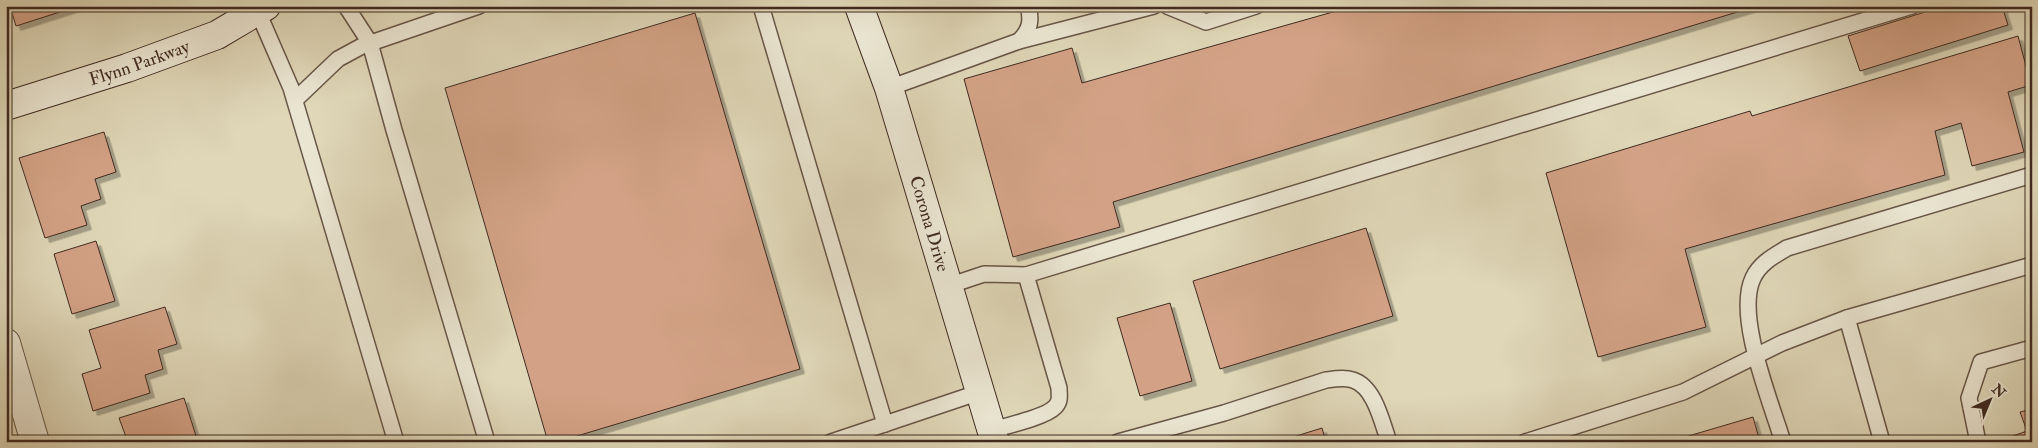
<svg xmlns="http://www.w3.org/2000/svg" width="2038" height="448" font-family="'IM FELL Double Pica',serif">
	<defs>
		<filter id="shadow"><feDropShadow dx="4.5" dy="4.5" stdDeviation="0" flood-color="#0004"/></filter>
	</defs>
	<rect width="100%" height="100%" fill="#dfd7b8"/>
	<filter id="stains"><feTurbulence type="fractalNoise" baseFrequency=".004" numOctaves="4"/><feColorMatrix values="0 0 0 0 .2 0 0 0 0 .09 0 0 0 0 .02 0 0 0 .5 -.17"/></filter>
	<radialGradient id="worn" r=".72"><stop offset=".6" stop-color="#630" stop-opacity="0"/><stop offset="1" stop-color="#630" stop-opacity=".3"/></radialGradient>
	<g fill="#d3a286" stroke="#3f2a21" filter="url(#shadow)">
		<path d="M 10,6 L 79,6 L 16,26 Z"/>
		<path d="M 1354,6 L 1757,6 L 1113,202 L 1120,227 L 1013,257 L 964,79 L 1072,48 L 1082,83 Z"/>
		<path d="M 1944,6 L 2002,6 L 2008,25 L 1860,71 L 1848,36 Z"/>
		<path d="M 695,13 L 800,369 L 557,442 L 548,442 L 445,88 Z"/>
		<path d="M 2018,36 L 2031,85 L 2008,92 L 2024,152 L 1972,166 L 1961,123 L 1935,131 L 1945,175 L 1685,249 L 1706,327 L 1598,357 L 1546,173 L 1750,111 L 1752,116 Z"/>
		<path d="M 104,132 L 116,172 L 95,179 L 101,199 L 81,206 L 87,225 L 45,238 L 19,158 Z"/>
		<path d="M 1366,228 L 1393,316 L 1220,369 L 1193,281 Z"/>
		<path d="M 96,241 L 115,301 L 72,314 L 54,254 Z"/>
		<path d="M 1170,303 L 1192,381 L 1140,396 L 1117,318 Z"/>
		<path d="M 165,307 L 177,344 L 158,350 L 163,369 L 145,375 L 150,393 L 93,411 L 82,374 L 101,368 L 89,330 Z"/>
		<path d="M 184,398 L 196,436 L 178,442 L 110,442 L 126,437 L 119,418 Z"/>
		<path d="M 2032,409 L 2032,442 L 2008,442 L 2007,438 L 2027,431 L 2020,412 Z"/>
		<path d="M 1753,417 L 1760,442 L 1668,442 Z"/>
		<path d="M 1322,428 L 1326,442 L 1277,442 Z"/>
	</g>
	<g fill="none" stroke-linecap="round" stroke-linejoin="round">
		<g stroke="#675547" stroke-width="18">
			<g id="lane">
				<path d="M 346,6 L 370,43 L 394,130 L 487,442"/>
				<path d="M 761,6 L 885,424"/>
				<path d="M 1167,6 L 1206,22 L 1256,6"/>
				<path d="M 258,12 L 291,88 L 396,442"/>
				<path d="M 1019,41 L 1154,6"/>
				<path d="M 889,88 L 1019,41 C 1030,30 1032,21 1028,6"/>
				<path d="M 295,100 L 338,59 L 362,46 L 479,6"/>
				<path d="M 948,286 L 984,274 L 1026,275 L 1912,6"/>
				<path d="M 1847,318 L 1882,442"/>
				<path d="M 992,430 C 1006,426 1046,417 1055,407 C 1061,401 1059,395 1059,388 L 1026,275"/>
				<path d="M 831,442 L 980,392"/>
				<path d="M 1118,442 L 1224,413 L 1326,380 C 1334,379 1344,377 1353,380 C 1375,387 1382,423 1389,442"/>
				<path d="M 1525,442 L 1683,392 L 1782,343 L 1847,318 L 2032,265"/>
				<path d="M 1783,442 C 1771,402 1735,316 1753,278 C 1760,263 1774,256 1787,248 L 2032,175"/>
				<path d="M 1978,442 L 1969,398 L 1981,362 L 2032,348"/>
			</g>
		</g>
		<g stroke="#675547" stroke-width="30">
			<path id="street" d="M 6,343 L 35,442"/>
		</g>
		<g stroke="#3f2a21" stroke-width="30">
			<g id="secondary">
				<path id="s1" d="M 859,6 L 889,88 L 995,442"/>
				<path id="s2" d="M 6,106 L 127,68 L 217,35 L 266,6"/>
			</g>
		</g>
		<use href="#lane" stroke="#eae5d1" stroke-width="15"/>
		<use href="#street" stroke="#eae5d1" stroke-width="28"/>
		<use href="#secondary" stroke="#eae5d1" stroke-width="28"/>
	</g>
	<g text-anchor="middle" stroke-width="4" stroke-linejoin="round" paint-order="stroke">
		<g font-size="18" fill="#3f2a21" stroke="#eae5d1">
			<text dy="6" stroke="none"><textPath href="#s2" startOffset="140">Flynn Parkway</textPath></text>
			<text dy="6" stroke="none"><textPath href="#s1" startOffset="229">Corona Drive</textPath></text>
		</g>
	</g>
	<rect width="2038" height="448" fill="none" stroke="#dfd7b8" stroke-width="25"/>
	<rect x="8" y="8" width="2023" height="433" fill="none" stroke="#3f2a21" stroke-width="2.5"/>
	<rect x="12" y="12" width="2013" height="423" fill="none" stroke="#3f2a21"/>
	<g transform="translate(1990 400) rotate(44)" stroke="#eae5d1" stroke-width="4" paint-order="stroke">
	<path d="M0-4L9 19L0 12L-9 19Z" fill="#3f2a21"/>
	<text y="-8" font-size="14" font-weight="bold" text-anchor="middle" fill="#3f2a21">N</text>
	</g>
	<rect width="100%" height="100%" filter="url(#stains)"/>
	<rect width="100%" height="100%" fill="url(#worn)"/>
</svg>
